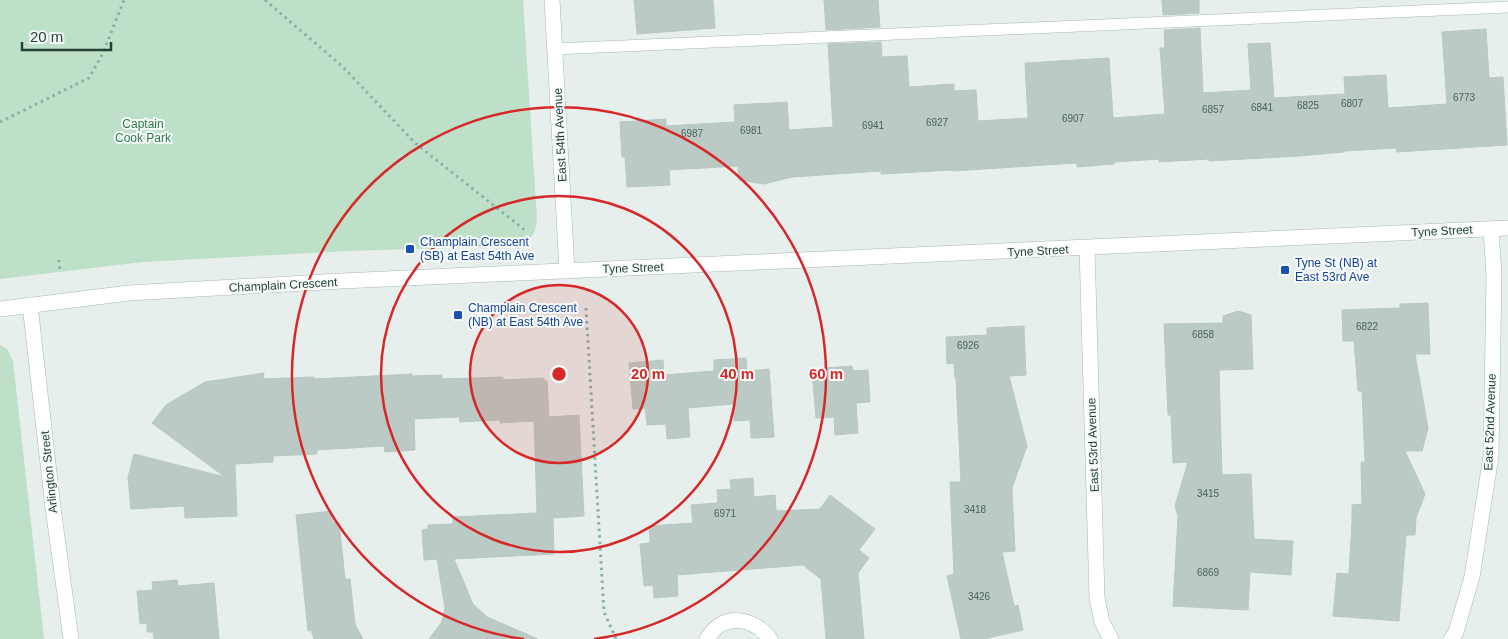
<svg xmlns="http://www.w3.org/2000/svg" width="1508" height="639" font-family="Arial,sans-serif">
	<rect width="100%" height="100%" fill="#e6efeb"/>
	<g fill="#bfe0c8">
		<path d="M 0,0 L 523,0 L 537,219 C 535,236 532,239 517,246 L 349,251 L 143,262 L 0,279 Z"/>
		<path d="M 0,345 L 7,349 L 13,361 L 44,639 L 0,639 Z"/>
	</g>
	<g fill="#bbcac4" stroke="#b8c9c2">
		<path d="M 634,0 L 713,0 L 715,28 L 637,34 Z"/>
		<path d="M 824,0 L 878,0 L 880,27 L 826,30 Z"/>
		<path d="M 1162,0 L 1199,0 L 1199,13 L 1163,15 Z"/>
		<path d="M 1200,28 L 1203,93 L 1251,90 L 1248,44 L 1270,43 L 1274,98 L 1345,94 L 1344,77 L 1386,75 L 1388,108 L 1447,104 L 1442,32 L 1486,29 L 1489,78 L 1503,77 L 1507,145 L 1397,152 L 1396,148 L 1344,151 L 1344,152 L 1299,156 L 1209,161 L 1209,159 L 1159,162 L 1159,159 L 1114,162 L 1114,164 L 1077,167 L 1077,163 L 953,171 L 953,170 L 881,174 L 881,171 L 792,177 L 764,184 L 739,180 L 738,166 L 669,170 L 670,185 L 627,187 L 625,157 L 622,157 L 620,122 L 666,119 L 666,126 L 735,122 L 734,105 L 787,102 L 789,130 L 833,127 L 828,44 L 881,42 L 882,57 L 907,56 L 909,87 L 954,84 L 954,91 L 976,90 L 978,121 L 1028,118 L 1025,63 L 1109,58 L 1113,118 L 1165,114 L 1160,48 L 1165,48 L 1164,30 Z"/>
		<path d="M 1428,303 L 1430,354 L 1415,354 L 1428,428 L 1422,451 L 1405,451 L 1425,494 L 1416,518 L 1415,535 L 1406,535 L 1399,621 L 1333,616 L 1337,573 L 1349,574 L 1352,522 L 1352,505 L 1362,504 L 1361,462 L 1365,462 L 1362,391 L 1358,391 L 1354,341 L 1343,341 L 1342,310 L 1400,308 L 1400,304 Z"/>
		<path d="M 1238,311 L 1251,315 L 1253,369 L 1219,370 L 1222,475 L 1251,474 L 1254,539 L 1293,541 L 1291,575 L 1250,572 L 1248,610 L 1173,606 L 1178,516 L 1175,506 L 1188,462 L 1173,463 L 1171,415 L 1168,415 L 1164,324 L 1223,323 L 1223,316 Z"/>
		<path d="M 1024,326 L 1026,375 L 1009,376 L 1027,446 L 1012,488 L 1015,551 L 1002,552 L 1014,606 L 1018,605 L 1023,630 L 984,639 L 961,639 L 947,576 L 954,574 L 950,482 L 961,482 L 956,378 L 955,378 L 954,363 L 947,364 L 946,337 L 987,335 L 987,328 Z"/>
		<path d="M 746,358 L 747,371 L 769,369 L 774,437 L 751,438 L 750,420 L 734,421 L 733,404 L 688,408 L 690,437 L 667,439 L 666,424 L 647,425 L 645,408 L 633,409 L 629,363 L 663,360 L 664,375 L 714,371 L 714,360 Z"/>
		<path d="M 852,366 L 853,371 L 868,370 L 870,402 L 856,403 L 858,433 L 835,435 L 834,417 L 816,418 L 812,369 Z"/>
		<path d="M 264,373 L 263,379 L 314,377 L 314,379 L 412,374 L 412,376 L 442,375 L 442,379 L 503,377 L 503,380 L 544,378 L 544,381 L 547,381 L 549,417 L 579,415 L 584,516 L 553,518 L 554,554 L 454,559 L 473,604 L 487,617 L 538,639 L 429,639 L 442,622 L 445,608 L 437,559 L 424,560 L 422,530 L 428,529 L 428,525 L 453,524 L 453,517 L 537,513 L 534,421 L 500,423 L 500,420 L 460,422 L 459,417 L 414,419 L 415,450 L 385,452 L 384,446 L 317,450 L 317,454 L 273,456 L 273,462 L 235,464 L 237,516 L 185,518 L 184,506 L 131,509 L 128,477 L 134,454 L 225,477 L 152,423 L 166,405 L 205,382 Z"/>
		<path d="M 753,478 L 754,497 L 775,495 L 776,511 L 820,509 L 830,495 L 875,529 L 859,550 L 869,558 L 858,573 L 864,639 L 826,639 L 821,579 L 803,565 L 677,575 L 678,596 L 654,598 L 653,585 L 644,586 L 640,544 L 650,543 L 649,526 L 693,523 L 691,505 L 718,503 L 717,490 L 731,489 L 730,480 Z"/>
		<path d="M 331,511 L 333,523 L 339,522 L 345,579 L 350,579 L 355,624 L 363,639 L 314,639 L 311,630 L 308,631 L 296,515 Z"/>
		<path d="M 177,580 L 178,586 L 214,583 L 219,639 L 154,639 L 153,632 L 147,632 L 147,623 L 140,624 L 137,591 L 153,590 L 152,582 Z"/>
	</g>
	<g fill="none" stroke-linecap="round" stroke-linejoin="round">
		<g stroke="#a8b8b2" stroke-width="12">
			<path id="service" d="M 555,49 L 1508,7"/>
		</g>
		<g stroke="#a8b8b2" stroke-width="16">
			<g id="minor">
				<path d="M 1087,248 L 1097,598 L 1102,622 L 1111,639"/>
				<path d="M 30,305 L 53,508 L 71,639"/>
				<path d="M 707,639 C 722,612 754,617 770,639"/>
				<path d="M 1451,639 L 1456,632 L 1472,577 L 1491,456 L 1494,275 L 1491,229"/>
			</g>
		</g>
		<g stroke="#a8b8b2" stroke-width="16">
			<g id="tertiary">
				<path d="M 552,0 L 567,271"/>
				<path d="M 0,309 L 129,293 L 341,281 L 1508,228"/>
			</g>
		</g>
		<g stroke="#86b3a5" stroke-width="3" stroke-dasharray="2.5 4" stroke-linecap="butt">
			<path d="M 265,0 L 343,67 L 415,143 L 526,231"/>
			<path d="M 0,122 L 89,78 L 103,53 L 124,0"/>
			<path d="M 59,260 L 60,272"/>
			<path d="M 586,308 L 604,612 L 616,639"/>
		</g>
		<use href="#service" stroke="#fff" stroke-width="11"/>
		<use href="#minor" stroke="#fff" stroke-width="15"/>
		<use href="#tertiary" stroke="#fff" stroke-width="15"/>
	</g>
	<circle cx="559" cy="374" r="89" fill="#d62828" fill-opacity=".12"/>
	<g fill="none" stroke="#d62828" stroke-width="2.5">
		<circle cx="559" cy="374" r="89"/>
		<circle cx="559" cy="374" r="178"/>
		<path d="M524 639A267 267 0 1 1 594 639"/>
	</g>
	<g fill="#1a4fb4" stroke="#f7fbf9" stroke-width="2">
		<rect x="405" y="244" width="10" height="10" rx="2.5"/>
		<rect x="1280" y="265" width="10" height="10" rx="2.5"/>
		<rect x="453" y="310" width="10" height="10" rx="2.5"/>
	</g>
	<g text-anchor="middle" stroke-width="4" stroke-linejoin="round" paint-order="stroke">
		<g font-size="10" fill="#4a645c">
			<text x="1464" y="101">6773</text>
			<text x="1352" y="107">6807</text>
			<text x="1308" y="109">6825</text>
			<text x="1262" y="111">6841</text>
			<text x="1213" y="113">6857</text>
			<text x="1073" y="122">6907</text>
			<text x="937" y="126">6927</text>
			<text x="873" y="129">6941</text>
			<text x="751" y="134">6981</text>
			<text x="692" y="137">6987</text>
			<text x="1367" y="330">6822</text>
			<text x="1203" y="338">6858</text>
			<text x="968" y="349">6926</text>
			<text x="1208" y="497">3415</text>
			<text x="975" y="513">3418</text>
			<text x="725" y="517">6971</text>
			<text x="1208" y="576">6869</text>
			<text x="979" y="600">3426</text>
		</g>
		<g font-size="12" fill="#2d7a4b" stroke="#f7fbf9">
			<text x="143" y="128">Captain<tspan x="143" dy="14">Cook Park</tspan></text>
		</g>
		<g font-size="12" fill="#24423a" stroke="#f7fbf9">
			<text transform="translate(560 135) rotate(-93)" y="4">East 54th Avenue</text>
			<text transform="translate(1442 231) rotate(-3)" y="4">Tyne Street</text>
			<text transform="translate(1038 251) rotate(-3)" y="4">Tyne Street</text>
			<text transform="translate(633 268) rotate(-2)" y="4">Tyne Street</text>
			<text transform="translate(283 285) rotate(-3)" y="4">Champlain Crescent</text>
			<text transform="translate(1490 422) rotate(-88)" y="4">East 52nd Avenue</text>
			<text transform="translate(1093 445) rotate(-92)" y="4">East 53rd Avenue</text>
			<text transform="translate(49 472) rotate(-96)" y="4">Arlington Street</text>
		</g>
		<g font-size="12" fill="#164399" stroke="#f7fbf9" text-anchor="start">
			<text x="420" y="246">Champlain Crescent<tspan x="420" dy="14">(SB) at East 54th Ave</tspan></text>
			<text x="1295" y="267">Tyne St (NB) at<tspan x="1295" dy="14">East 53rd Ave</tspan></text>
			<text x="468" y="312">Champlain Crescent<tspan x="468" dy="14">(NB) at East 54th Ave</tspan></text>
		</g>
	</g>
	<circle cx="559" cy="374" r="8" fill="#d62828" stroke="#f7fbf9" stroke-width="2.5"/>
	<g font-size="15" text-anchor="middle" font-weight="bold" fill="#d62828" stroke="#f7fbf9" stroke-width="4" stroke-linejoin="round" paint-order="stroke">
		<text x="648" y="379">20 m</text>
		<text x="737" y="379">40 m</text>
		<text x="826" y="379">60 m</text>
	</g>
	<path d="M22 42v8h89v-8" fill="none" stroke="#24423a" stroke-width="2.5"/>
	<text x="30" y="42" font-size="15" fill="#24423a" stroke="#f7fbf9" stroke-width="4" paint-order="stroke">20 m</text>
</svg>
